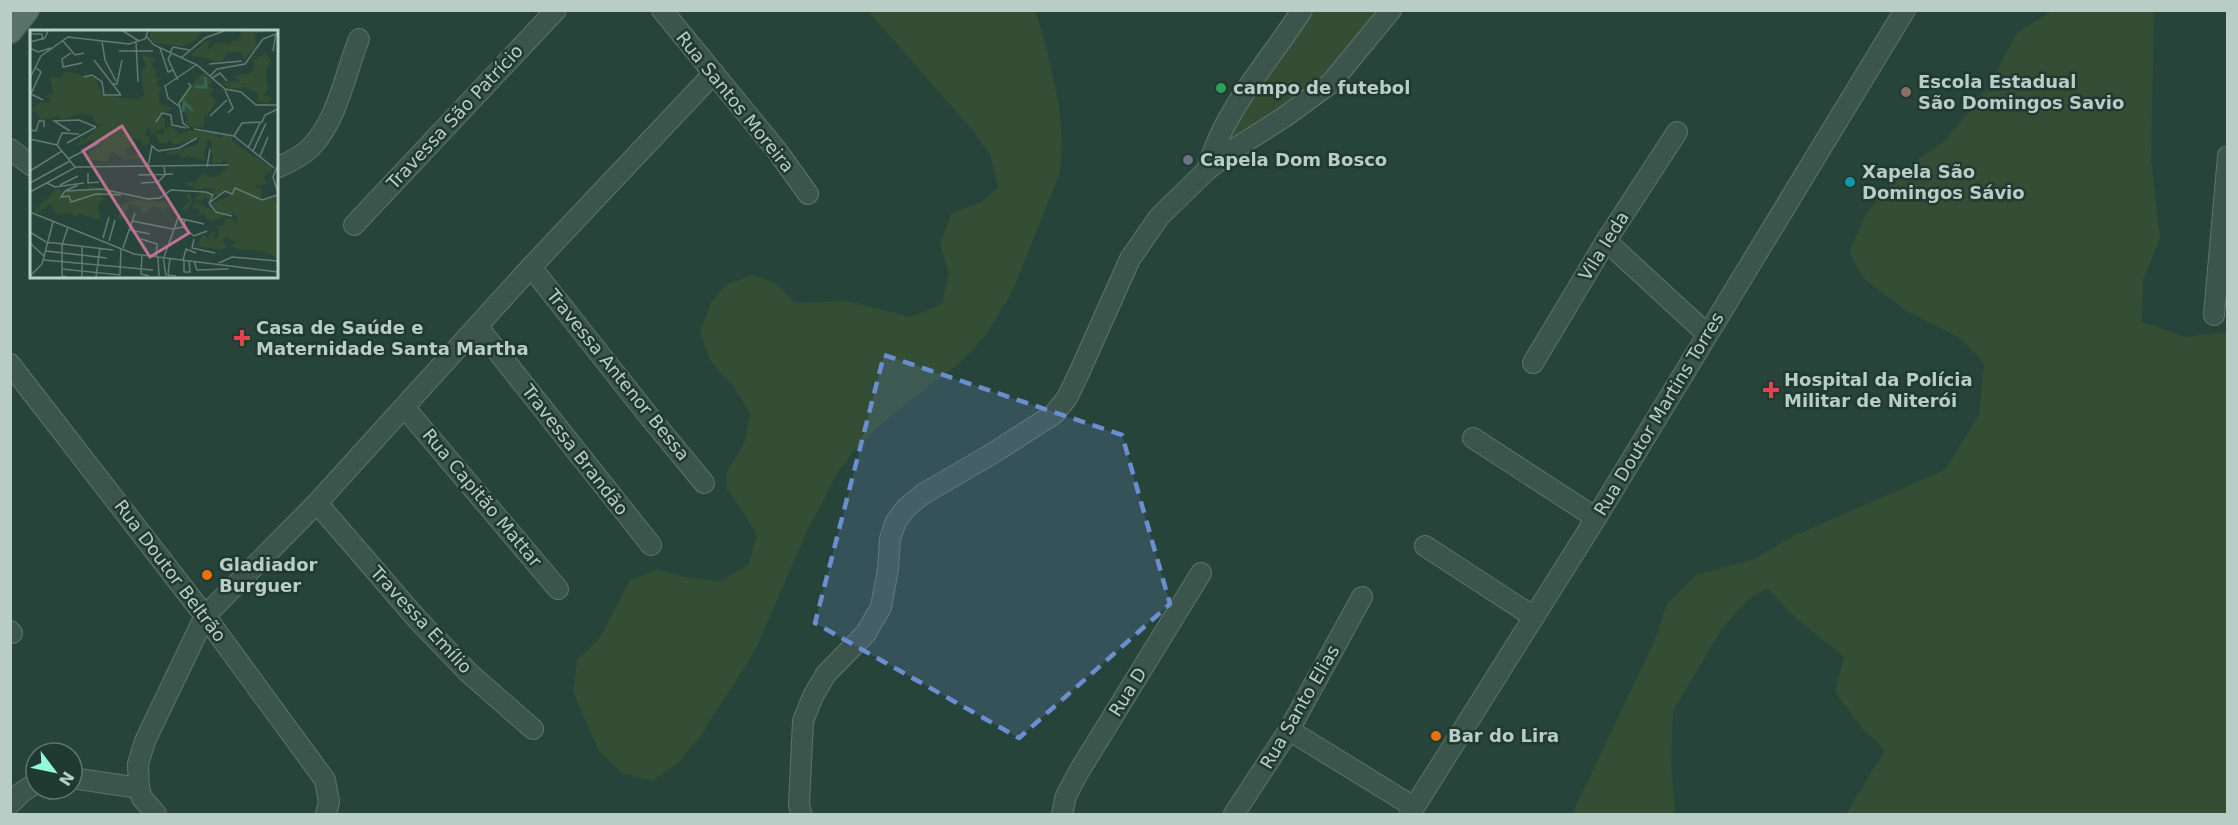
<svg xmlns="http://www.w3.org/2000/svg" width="2238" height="825" font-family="'DejaVu Sans',sans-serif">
	<rect width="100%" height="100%" fill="#27443a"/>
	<g fill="#334e34">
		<path d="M 868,11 L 1035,11 L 1045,42 L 1059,106 L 1062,139 L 1060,173 L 1012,292 L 986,335 L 963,360 L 882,423 L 858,446 L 838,472 L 807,531 L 755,651 L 699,738 L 678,763 L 652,781 L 622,773 L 599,751 L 573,692 L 577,661 L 600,638 L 629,581 L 657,569 L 688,578 L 720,581 L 748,565 L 757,536 L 745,515 L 727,489 L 726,473 L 744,444 L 750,413 L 732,384 L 710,361 L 700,331 L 712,301 L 728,284 L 752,275 L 773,282 L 796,303 L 848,301 L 911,317 L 942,304 L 949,273 L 940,243 L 952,213 L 982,202 L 998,187 L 991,156 L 973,131 Z"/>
		<path d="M 1302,11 L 1391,11 L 1352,61 L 1234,148 L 1213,147 Z"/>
		<path d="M 2052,11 L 2154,11 L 2151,160 L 2160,238 L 2143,280 L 2142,322 L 2186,337 L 2227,332 L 2227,814 L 1846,814 L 1885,750 L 1861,727 L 1835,692 L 1844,657 L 1790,613 L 1767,588 L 1747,600 L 1721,630 L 1673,711 L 1671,764 L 1675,810 L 1672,814 L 1572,814 L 1655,640 L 1667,604 L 1696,575 L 1754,559 L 1791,537 L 1945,470 L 1979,415 L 1984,363 L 1960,338 L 1905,310 L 1862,277 L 1849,252 L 1866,214 L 1904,169 L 1944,142 L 1984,93 L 2017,33 Z"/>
	</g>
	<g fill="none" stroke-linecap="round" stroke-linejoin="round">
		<g stroke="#5d746c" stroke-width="22">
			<g id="minor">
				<path d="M 662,10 L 778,152 L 808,194"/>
				<path d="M 10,149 L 32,166"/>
				<path d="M 276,168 C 288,163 303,156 312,146 C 338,118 345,74 359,39"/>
				<path d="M 1207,170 C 1223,110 1269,62 1302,10"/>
				<path d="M 354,225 L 556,10"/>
				<path d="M 1606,241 L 1707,334"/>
				<path d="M 531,267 L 648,415 L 704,483"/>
				<path d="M 2214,315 L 2228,156"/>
				<path d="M 478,327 L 651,545"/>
				<path d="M 1533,363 L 1606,241 L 1677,132"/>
				<path d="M 10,364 L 205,616 L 325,780 L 329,802 L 326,814"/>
				<path d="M 405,408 L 558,589"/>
				<path d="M 1473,438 L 1596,518"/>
				<path d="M 317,503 L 417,619 L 469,673 L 533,729"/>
				<path d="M 1425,546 L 1534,617"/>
				<path d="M 10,631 L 12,633"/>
				<path d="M 1289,730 L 1414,807"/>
				<path d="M 72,778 L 139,788"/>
				<path d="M 10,804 L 22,792 L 36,783"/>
				<path d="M 156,814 L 142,798 L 139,788 L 138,764 L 145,741 L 205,616 L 317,503 L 531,267 L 714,73"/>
				<path d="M 801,814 L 799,804 L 803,721 L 813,696 L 826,674 L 866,633 L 881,607 L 888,569 L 890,539 L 896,521 L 907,507 L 923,494 L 990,455 L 1054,414 L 1067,398 L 1079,373 L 1130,259 L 1159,217 L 1207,170 L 1234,149 L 1283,118 L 1331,83 L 1391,10"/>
				<path d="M 1062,814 L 1066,796 L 1078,773 L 1201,573"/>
				<path d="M 1234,814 L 1289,730 L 1362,597"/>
				<path d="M 1410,814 L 1596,518 L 1905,10"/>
			</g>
		</g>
		<g stroke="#486058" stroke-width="26">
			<path id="major" d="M 10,31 L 27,10"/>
		</g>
		<use href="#minor" stroke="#3b544c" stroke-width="20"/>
		<use href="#major" stroke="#59736b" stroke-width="24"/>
	</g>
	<path fill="#6b8ed0" fill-opacity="0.2" stroke="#6b8ed0" stroke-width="4.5" stroke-dasharray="12 8" stroke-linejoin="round" d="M 884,355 L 1122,435 L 1170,604 L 1019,738 L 815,623 Z"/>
	<circle fill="#2e9e5b" stroke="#203931" stroke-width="2" cx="1221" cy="88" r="6"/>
	<circle fill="#8d6e63" stroke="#203931" stroke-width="2" cx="1906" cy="92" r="6"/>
	<circle fill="#6b7280" stroke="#203931" stroke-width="2" cx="1188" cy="160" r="6"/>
	<circle fill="#0f9aa8" stroke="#203931" stroke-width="2" cx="1850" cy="182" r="6"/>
	<g fill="#e0444e" stroke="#203931" stroke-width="2">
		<path d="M239 329h6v6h6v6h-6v6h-6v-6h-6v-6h6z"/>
		<path d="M1768 381h6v6h6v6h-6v6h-6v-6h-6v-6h6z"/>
	</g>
	<g fill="#e8710a" stroke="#203931" stroke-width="2">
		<circle cx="207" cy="575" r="6"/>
		<circle cx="1436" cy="736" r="6"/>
	</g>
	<g text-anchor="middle" stroke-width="5" stroke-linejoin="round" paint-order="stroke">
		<g font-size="18" font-weight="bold" fill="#b9cdc7" stroke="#203931" text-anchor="start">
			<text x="1918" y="88">Escola Estadual<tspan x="1918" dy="21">São Domingos Savio</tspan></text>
			<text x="1233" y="94">campo de futebol</text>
			<text x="1200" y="166">Capela Dom Bosco</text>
			<text x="1862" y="178">Xapela São<tspan x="1862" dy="21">Domingos Sávio</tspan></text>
			<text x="256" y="334">Casa de Saúde e<tspan x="256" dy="21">Maternidade Santa Martha</tspan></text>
			<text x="1784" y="386">Hospital da Polícia<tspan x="1784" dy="21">Militar de Niterói</tspan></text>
			<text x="219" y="571">Gladiador<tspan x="219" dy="21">Burguer</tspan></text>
			<text x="1448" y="742">Bar do Lira</text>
		</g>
		<g font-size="18" fill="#b9cdc7" stroke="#203931">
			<text transform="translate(735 102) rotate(51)" y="6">Rua Santos Moreira</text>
			<text transform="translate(455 117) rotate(-47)" y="6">Travessa São Patrício</text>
			<text transform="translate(1604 246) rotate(-58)" y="6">Vila Ieda</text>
			<text transform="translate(618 375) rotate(51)" y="6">Travessa Antenor Bessa</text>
			<text transform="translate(1659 414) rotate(-59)" y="6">Rua Doutor Martins Torres</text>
			<text transform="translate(575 450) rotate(52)" y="6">Travessa Brandão</text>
			<text transform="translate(482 498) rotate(50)" y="6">Rua Capitão Mattar</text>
			<text transform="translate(170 571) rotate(53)" y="6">Rua Doutor Beltrão</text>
			<text transform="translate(421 620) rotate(47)" y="6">Travessa Emílio</text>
			<text transform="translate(1128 692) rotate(-58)" y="6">Rua D</text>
			<text transform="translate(1300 707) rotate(-60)" y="6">Rua Santo Elias</text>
		</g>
	</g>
	<g transform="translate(30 30)">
		<rect width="248" height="248" fill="#27443a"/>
		<path d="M 122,1 L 171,1 L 171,3 L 164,11 L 153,16 L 125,13 L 119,5 ZM 211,1 L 241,1 L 224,4 L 227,15 L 214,30 L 211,22 L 198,22 L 192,32 L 161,25 L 177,10 L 178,20 L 187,13 L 197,14 L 211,8 ZM 234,23 L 241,30 L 236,42 L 238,59 L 233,66 L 244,67 L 236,73 L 227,71 L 228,64 L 215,57 L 201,59 L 191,53 L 209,51 L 203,46 L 220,43 L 225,37 L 223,31 ZM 112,25 L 127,29 L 121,34 L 127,42 L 125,48 L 132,48 L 125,53 L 133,61 L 129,61 L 129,74 L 144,78 L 130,86 L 135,89 L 135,99 L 141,96 L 150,104 L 161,100 L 187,103 L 189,109 L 194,105 L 202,106 L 202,112 L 241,137 L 242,143 L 234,142 L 238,144 L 234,146 L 236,153 L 225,157 L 232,160 L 230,169 L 243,168 L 247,175 L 247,228 L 233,221 L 209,219 L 201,216 L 207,213 L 195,206 L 193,213 L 198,215 L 192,220 L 166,216 L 174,204 L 180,211 L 178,206 L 183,203 L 179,202 L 186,201 L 183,211 L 188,206 L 189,199 L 184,195 L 192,196 L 197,188 L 205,190 L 204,194 L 208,190 L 204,183 L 180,192 L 173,183 L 163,188 L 170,183 L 169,179 L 162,178 L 166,172 L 188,183 L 193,180 L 187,181 L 181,174 L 201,165 L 198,161 L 186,166 L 182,158 L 167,159 L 154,153 L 166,152 L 172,143 L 181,148 L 188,146 L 201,135 L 192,129 L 193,132 L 183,134 L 181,110 L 177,110 L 174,129 L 177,131 L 157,126 L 152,129 L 148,123 L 136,126 L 138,122 L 167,115 L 170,107 L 144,115 L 139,109 L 137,113 L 129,113 L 125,103 L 134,105 L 134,98 L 122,104 L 118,97 L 115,106 L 119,105 L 119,114 L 113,116 L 111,109 L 103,109 L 106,113 L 96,120 L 96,126 L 111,124 L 112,128 L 97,130 L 81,121 L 77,132 L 61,130 L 55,125 L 71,116 L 69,112 L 61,110 L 45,117 L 51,111 L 49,106 L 54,110 L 73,93 L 66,94 L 62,85 L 47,84 L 32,90 L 29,86 L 10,90 L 6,82 L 0,80 L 10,72 L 18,73 L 22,67 L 12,68 L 23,63 L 20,47 L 31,48 L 35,41 L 65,48 L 73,65 L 107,70 L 114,65 L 111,43 L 116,38 ZM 173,43 L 183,51 L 178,56 L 184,59 L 180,65 L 187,71 L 176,87 L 174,84 L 174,97 L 163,98 L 154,92 L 158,91 L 150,68 ZM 58,155 L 92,165 L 70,164 L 74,169 L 68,174 L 70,190 L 49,183 L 46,187 L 38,182 L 27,185 L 20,174 L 7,183 L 4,181 L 27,159 L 35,162 L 58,158 ZM 173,162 L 182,165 L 180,170 L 175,167 L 172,172 L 164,168 L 158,179 L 150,181 L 159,171 L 155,165 L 159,163 L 162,169 ZM 106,170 L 134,172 L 138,175 L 134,180 L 123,176 L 113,185 L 107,175 L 99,174 L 93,188 L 87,189 L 93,174 Z" fill="#334e34"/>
		<path fill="none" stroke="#356555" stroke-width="3" d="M 165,57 L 176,57 L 175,47M 153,82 L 154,72 L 163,81"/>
		<path fill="none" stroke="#617b72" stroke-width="1.5" d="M 93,1 L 109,11M 0,4 L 12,4 L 13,10M 116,6 L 124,15 L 167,35 L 195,59 L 211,62 L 226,75 L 248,75M 33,11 L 45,25 L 54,23M 72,11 L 75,30 L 86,51M 0,12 L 15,8 L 18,1M 106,12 L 108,52M 0,18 L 8,22 L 21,18M 130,18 L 138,42 L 143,40M 89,21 L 123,21M 243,21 L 246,3M 41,23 L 32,29 L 33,37 L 52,33M 140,23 L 143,17 L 159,20M 141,24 L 138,29 L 148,50M 151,28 L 175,8 L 194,1M 64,30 L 91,65M 179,34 L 212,31M 5,37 L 11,42 L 1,64 L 13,70M 180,46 L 187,39 L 215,34 L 233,9 L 248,3M 54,47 L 62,45 L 72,52 L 74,65 L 91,65M 0,48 L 11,26 L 38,7 L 99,14 L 115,9 L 118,1M 182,48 L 190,43 L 197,51M 158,53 L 161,56 L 149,73 L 153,93 L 159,98M 83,54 L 87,54 L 92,30M 195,60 L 203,78 L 198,83M 150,77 L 138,68 L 135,56 L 166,35M 141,85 L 142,95 L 156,98M 180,86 L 197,70M 126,92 L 132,83 L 141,85M 164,99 L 204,106 L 244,138M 0,100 L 6,101 L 9,91 L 14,91 L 14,97M 40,101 L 24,91 L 49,90 L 66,97M 204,106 L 212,93 L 232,92 L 235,85 L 248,79M 0,109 L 27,115 L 45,137M 37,113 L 66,97M 27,115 L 32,103 L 49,104M 218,118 L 230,93M 223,121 L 236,93M 230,126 L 238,107M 38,129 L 69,113M 248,134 L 243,147 L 248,163M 118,136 L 122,116 L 128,121 L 149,118 L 167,108M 177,137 L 180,119M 0,141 L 32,121M 58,143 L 58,153 L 69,152M 108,145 L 143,144M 0,153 L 40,131M 17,153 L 25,157 L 54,153M 111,153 L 128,152 L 135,145 L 134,136M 30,155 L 48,146M 48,155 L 35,161 L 72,159 L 118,169 L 130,168 L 141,160 L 176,162 L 183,165 L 179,173 L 195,161 L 202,164 L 205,158 L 232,170 L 248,165M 35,161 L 31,167 L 39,166 L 41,172 L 66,164 L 91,165M 0,162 L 46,137 L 199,135M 179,173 L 186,182 L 202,186M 0,182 L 104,224 L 248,242M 102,191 L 143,199 L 153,197 L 155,190M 153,197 L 164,206 L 177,201M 99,200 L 120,204M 0,202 L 16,212 L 83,220M 73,208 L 79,187M 111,209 L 127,214 L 126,227M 164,209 L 162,218 L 185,223M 79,211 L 85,190M 0,213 L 15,227M 93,218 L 105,183M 16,221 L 77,228M 112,225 L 111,244 L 119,246M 133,227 L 136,246M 134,227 L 148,188 L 174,194M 128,228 L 129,246M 140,228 L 138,245 L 146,246M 14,230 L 123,240M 153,230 L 156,219 L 166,223M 154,230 L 154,242 L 160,242 L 159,231M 164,231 L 167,240 L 199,239M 189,233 L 202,227 L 248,231M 32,239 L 90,245 L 91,218M 0,246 L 12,234 L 23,192M 37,247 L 32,246 L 32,215 L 38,197M 52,247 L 52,217M 66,247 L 70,218"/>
		<path fill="#be7291" fill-opacity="0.15" stroke="#be7291" stroke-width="3" d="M 92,96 L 159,203 L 120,227 L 53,121 Z"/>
		<rect width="248" height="248" fill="none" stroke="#b9cdc7" stroke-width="3"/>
	</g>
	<rect width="2238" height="825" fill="none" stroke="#b9cdc7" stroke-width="24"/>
	<g transform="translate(54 771) rotate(122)"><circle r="28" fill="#203931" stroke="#5d746d" stroke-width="1.5"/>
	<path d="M0-4.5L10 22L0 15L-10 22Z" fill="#90fada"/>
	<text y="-9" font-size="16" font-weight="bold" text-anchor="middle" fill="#b9cdc7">N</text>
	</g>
</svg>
